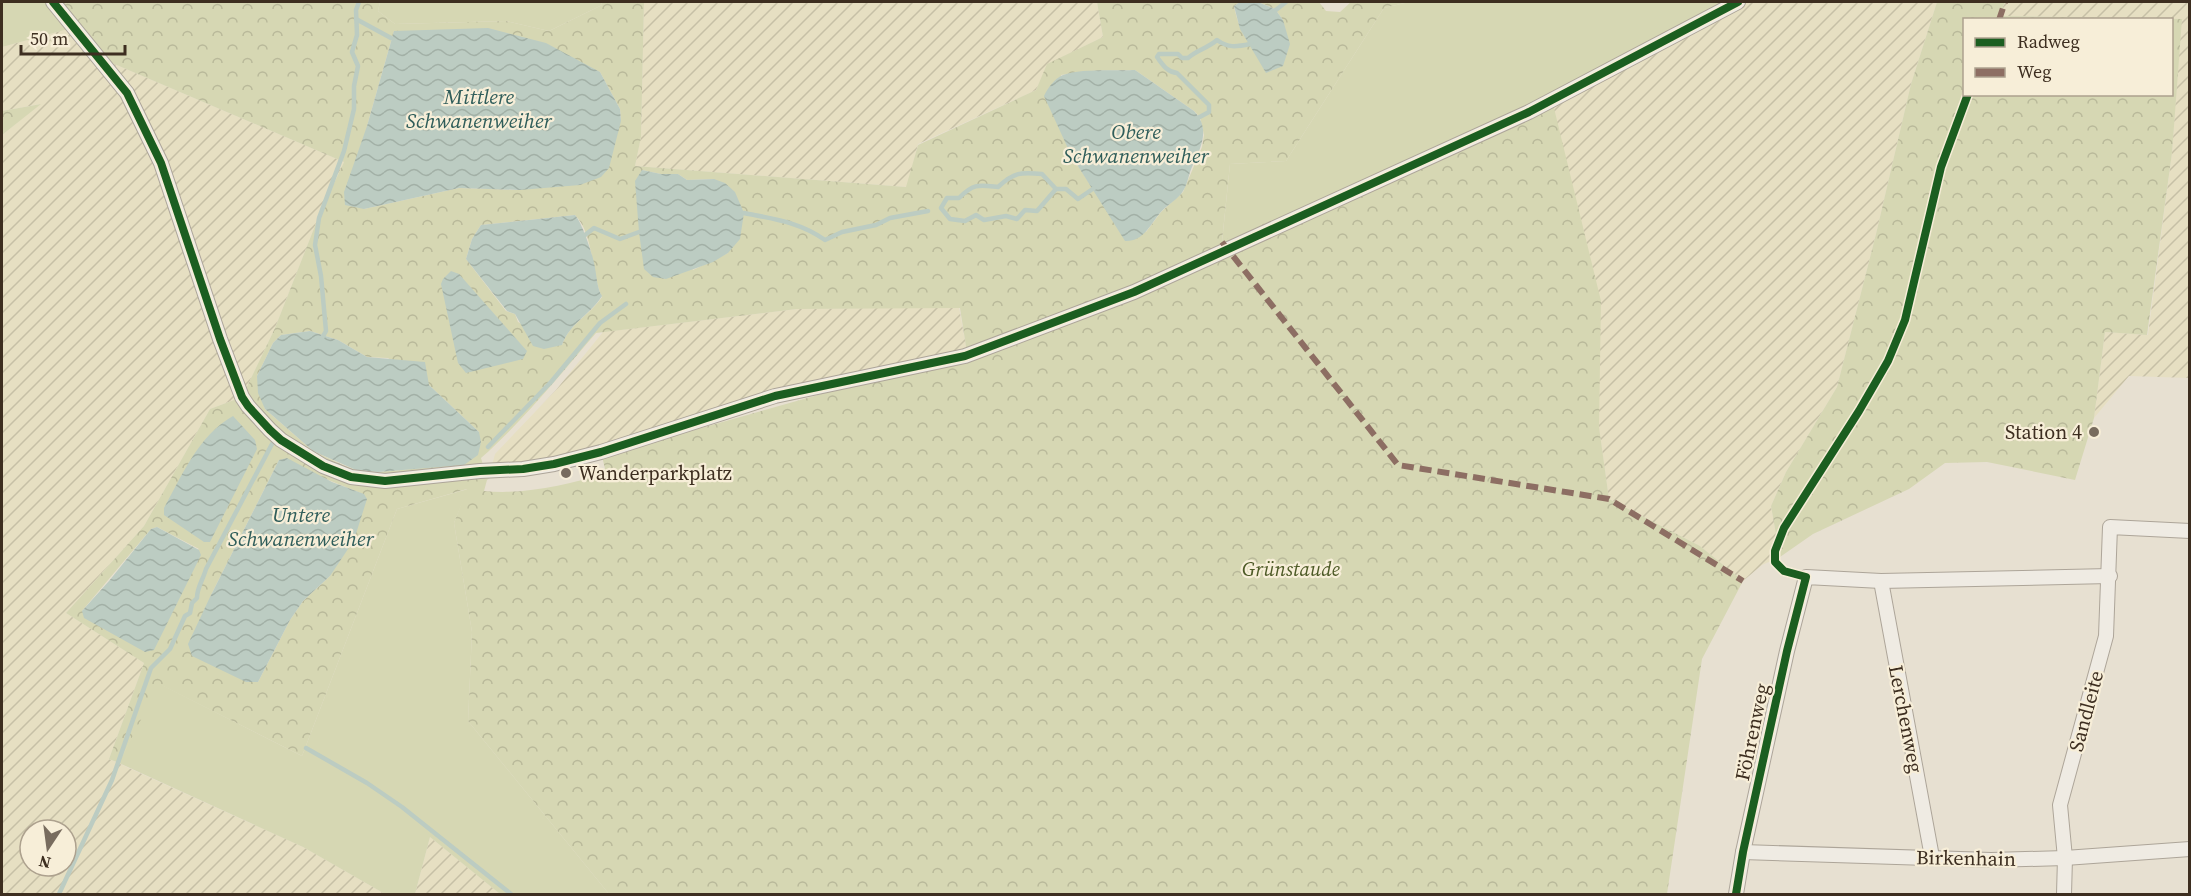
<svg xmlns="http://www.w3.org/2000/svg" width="2191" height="896" font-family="'Source Serif 4',serif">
	<defs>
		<pattern id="farmland-furrows" width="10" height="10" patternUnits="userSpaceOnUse" patternTransform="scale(1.5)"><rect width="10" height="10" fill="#e6dfc2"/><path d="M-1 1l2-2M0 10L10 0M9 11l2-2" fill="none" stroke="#c6c0a6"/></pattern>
		<pattern id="forest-crowns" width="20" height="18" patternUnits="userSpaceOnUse" patternTransform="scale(1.5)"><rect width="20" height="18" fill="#d6d7b3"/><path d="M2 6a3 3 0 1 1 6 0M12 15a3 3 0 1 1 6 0" fill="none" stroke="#b9b99a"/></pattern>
		<pattern id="water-waves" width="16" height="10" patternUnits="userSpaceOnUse" patternTransform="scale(1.5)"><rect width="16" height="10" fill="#bcccc2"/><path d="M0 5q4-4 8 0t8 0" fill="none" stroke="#a2b0a6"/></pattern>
	</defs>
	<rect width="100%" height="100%" fill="#e7e0d1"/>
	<g fill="url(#farmland-furrows)" fill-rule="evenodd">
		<path d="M 644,2 L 1097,2 L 1103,37 L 1048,64 L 1036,90 L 918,144 L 907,187 L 635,166 L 641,136 Z"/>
		<path d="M 1738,2 L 1937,2 L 1911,84 L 1876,234 L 1837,387 L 1786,472 L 1771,506 L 1780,557 L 1762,565 L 1743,581 L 1700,546 L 1609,499 L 1553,104 Z"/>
		<path d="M 2005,2 L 2189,2 L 2189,378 L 2129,376 L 2094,418 L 2105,332 L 2148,335 L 2172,153 L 2181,19 L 1999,16 Z"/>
		<path d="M 82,25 L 112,63 L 344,162 L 320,213 L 275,328 L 242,397 L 210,409 L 144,526 L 66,613 L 144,663 L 109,759 L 303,847 L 385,894 L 2,894 L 2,135 L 40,104 L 2,111 L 2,47 ZM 30,830 L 66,830 L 66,866 L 30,866 Z"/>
		<path d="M 959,307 L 967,352 L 553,460 L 492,465 L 495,454 L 556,390 L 603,332 L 797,309 Z"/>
		<path d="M 430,837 L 500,894 L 415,894 Z"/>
	</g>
	<g fill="#d6d7b3">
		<path d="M 2,2 L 45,2 L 68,29 L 2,47 Z"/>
		<path d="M 380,2 L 601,2 L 602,5 L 549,31 L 506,21 L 395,24 L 378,11 Z"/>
		<path d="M 1409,2 L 1738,2 L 1553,104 L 1222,242 L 1230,164 L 1286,161 L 1384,8 Z"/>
		<path d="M 468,489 L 454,523 L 472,632 L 468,721 L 609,894 L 500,894 L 430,837 L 415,894 L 385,894 L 303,847 L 119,763 L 158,683 L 302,756 L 397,509 Z"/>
	</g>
	<g fill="url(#forest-crowns)" fill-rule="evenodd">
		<path d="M 61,2 L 380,2 L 378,11 L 395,24 L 506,21 L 549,31 L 602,5 L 601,2 L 644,2 L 641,137 L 635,166 L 906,187 L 918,145 L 1036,90 L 1047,64 L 1103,37 L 1097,2 L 1240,2 L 1234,6 C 1237,21 1241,32 1250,44 L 1283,20 L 1275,9 L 1258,2 L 1319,2 L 1326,11 L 1340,12 L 1351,2 L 1409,2 L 1384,8 L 1286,161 L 1230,164 L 1222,241 L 1553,104 L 1601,301 L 1599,427 L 1609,499 L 1700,546 L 1743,581 L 1702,659 L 1667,894 L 609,894 L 468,721 L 472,632 L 454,523 L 467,489 L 397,509 L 302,756 L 159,684 L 119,763 L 109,759 L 144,663 L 66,613 L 144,526 L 210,409 L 242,397 L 275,328 L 320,213 L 344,162 L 112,63 ZM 394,31 L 600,72 L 620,109 L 621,121 L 519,190 L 459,188 L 364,209 L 367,126 ZM 1135,70 L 1194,111 L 1200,117 L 1204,135 L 1202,147 L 1183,192 L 1161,212 L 1146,232 L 1093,189 L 1071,155 L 1061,75 L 1087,71 ZM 642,170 L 661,174 L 678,174 L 687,180 L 714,179 L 728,253 L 693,270 ZM 575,215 C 594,234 591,274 602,297 C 590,315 569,324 562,345 L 518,322 L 515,314 L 506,311 L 466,259 L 472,239 L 481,225 ZM 960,308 L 967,353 L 602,456 L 606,473 C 567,485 524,495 484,491 L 487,480 L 493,476 L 486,475 L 481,458 C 523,421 559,376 596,333 L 797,309 ZM 310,331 L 338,340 L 367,357 L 388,358 L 429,385 L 479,432 L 464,464 L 378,472 L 356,470 L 341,464 L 313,451 L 265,409 L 257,376 L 273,343 L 281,335 ZM 279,460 L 363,494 L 330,576 L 303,601 L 290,620 L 258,682 L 210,597 ZM 157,527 L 199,549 L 82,611 L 151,529 Z"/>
		<path d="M 1937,2 L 2005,2 L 1999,16 L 2182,19 L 2172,153 L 2147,335 L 2105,332 L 2094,418 L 2075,480 L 1987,462 L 1945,463 L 1909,489 L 1813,534 L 1780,557 L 1771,506 L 1786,472 L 1837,387 L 1876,234 L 1911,84 ZM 1964,20 L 2172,20 L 2172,94 L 1964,94 Z"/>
		<path d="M 41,104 L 2,135 L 2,111 Z"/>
	</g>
	<g fill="url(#water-waves)">
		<path d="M 1240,2 L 1258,2 L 1275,9 L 1283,20 L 1290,44 L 1283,66 L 1266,73 L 1240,29 L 1234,6 Z"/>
		<path d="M 488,28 L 546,43 L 600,72 L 620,109 L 621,121 L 609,168 L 601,177 L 580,185 L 520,190 L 459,188 L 364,209 L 345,205 L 344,192 L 367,126 L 394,31 Z"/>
		<path d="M 1135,70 L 1194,111 C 1213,131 1198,152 1190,172 C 1188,179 1186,188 1181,194 C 1175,201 1166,206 1160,213 C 1150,225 1143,242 1125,241 L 1071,155 L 1044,96 C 1047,89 1055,78 1063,75 C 1080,68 1116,71 1135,70 Z"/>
		<path d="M 642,170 L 661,174 L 678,174 L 687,180 L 714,179 L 725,183 L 735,192 L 744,213 L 740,239 L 728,253 L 713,262 L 666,279 L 653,277 L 644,269 L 639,232 L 635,181 Z"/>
		<path d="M 575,215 C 582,222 594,258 595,268 C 597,278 597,288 602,296 C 590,315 569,324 562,345 L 544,349 L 533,346 L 515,314 L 507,311 L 466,259 L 472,239 L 481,225 Z"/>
		<path d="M 451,271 L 459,274 L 527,351 L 523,359 L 466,373 L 458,363 L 441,284 L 443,279 Z"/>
		<path d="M 310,331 L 338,340 L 367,357 L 425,362 L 429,385 L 479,432 L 481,442 L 478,455 L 464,465 L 378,472 L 356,470 L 313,451 L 265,409 L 258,393 L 257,376 L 273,343 L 281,335 Z"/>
		<path d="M 233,416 L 255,440 L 257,449 L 210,542 L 204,542 L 164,515 L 164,508 C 183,474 198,436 233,416 Z"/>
		<path d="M 287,458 L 332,482 L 364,494 L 367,499 L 354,540 L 330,576 L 303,601 L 290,620 L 258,682 L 246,682 L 192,656 L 188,644 L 210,597 L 279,460 Z"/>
		<path d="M 157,527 L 199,550 L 201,555 L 154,650 L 145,652 L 84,618 L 82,611 L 109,581 L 151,529 Z"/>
	</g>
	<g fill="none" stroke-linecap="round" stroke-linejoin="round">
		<g stroke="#bcccc2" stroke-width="4.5">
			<path d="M 1272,13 L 1286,2"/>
			<path d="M 356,19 L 391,38"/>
			<path d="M 1196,119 L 1209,112 L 1209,105 L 1177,73 C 1167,72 1163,65 1157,57 L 1159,54 L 1178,54 L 1182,58 L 1188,58 C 1197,50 1208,48 1217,40 C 1228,48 1236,47 1250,44 L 1253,39"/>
			<path d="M 1056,189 L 1042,174 C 1021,172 1014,172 998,187 C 979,185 974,183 959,198 L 947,198 L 941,208 L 950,219 L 965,221 L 976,215 L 984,220 L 1006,216 L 1017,219 L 1025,210 L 1037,211 L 1056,189 L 1066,189 L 1078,199 L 1097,186"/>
			<path d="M 744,213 C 774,219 800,222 825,240 L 842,232 L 876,225 L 890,218 L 928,211"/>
			<path d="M 585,235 L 594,228 L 620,239 L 639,232"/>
			<path d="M 322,338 L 326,331 L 321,276 L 315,245 L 319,218 L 344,151 L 354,109 L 354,86 L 358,66 L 352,52 L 357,35 L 356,10 L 359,2"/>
			<path d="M 488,447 L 551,382 L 600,323 L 626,304"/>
			<path d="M 306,748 L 367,783 L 402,807 L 511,894"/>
			<path d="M 59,894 L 112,780 L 151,668 L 170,649 L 185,616 L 190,613 L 192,603 L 197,598 C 197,587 203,580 206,569 L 272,444"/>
		</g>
		<g stroke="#ada599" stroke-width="16">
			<g id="minor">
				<path d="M 53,2 L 127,93 L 161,163 L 220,339 L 242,397 L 248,406 L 270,430 L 281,440 L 323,466 L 351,477 L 385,481 L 480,471 L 523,469 L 554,464 L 601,452 L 775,396 L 965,356 L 1134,292 L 1529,112 L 1738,2"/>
				<path d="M 1881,581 L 1932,857"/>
				<path d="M 1743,852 L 1991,860 L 2065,858 L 2190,849"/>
				<path d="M 1736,894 L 1743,852 L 1787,651 L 1806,577 L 1881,581 L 2110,576"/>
				<path d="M 2064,894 L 2065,858 L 2060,805 L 2106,636 L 2110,527 L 2190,531"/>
			</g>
		</g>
		<use href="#minor" stroke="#efebe3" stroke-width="14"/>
		<g stroke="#8d6e63" stroke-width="6" stroke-dasharray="12 6" stroke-linecap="butt">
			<path d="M 1999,20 L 2005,2"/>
			<path d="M 1222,242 L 1398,465 L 1609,499 L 1743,581"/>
		</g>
		<g stroke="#f7eed8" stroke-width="11">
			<g id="cycleway">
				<path d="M 53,2 L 127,93 L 161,163 L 220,339 L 242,397 L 248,406 L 270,430 L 281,440 L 323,466 L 351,477 L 385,481 L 480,471 L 523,469 L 554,464 L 601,452 L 775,396 L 965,356 L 1134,292 L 1529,112 L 1738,2"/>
				<path d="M 1736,894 L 1743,852 L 1787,651 L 1806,577 L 1784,571 L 1775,562 L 1775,551 L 1784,528 L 1859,411 L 1888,361 L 1905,320 L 1941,167 L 1968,94"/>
			</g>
		</g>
		<use href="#cycleway" stroke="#1b5e20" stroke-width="8"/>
	</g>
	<g fill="#786c5e" stroke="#f7eed8" stroke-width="2">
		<circle cx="2094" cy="432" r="6"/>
		<circle cx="566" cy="473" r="6"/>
	</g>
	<g text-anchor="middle" stroke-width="4.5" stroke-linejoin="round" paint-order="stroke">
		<g font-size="20" fill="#3d2e20" stroke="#f7eed8" text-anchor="end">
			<text x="2082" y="439">Station 4</text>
			<text x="578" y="480" text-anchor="start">Wanderparkplatz</text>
		</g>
		<g font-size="20" font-style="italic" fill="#4d5a26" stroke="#f7eed8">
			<text x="1291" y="576">Grünstaude</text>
		</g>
		<g font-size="20" fill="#3d2e20" stroke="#f7eed8">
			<text transform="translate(2086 711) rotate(-75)" y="7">Sandleite</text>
			<text transform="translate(1906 719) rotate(79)" y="7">Lerchenweg</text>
			<text transform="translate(1752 732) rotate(-78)" y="7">Föhrenweg</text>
			<text transform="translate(1966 858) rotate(1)" y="7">Birkenhain</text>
		</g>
		<g font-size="21" font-style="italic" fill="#2f5d5a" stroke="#f7eed8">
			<text x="479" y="104">Mittlere<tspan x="479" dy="24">Schwanenweiher</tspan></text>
			<text x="1136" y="139">Obere<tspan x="1136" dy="24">Schwanenweiher</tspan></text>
			<text x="301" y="522">Untere<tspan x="301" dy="24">Schwanenweiher</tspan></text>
		</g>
	</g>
	<rect width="2191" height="896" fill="none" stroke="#3d2e20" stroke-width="6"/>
	<rect x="1963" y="18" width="210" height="78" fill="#f7eed8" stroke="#ada18e" stroke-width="1.5"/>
	<rect x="1975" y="38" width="30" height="9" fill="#1b5e20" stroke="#ada18e" stroke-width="1.5"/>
	<text x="2017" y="48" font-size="18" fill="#3d2e20">Radweg</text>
	<rect x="1975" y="68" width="30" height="9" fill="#8d6e63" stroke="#ada18e" stroke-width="1.5"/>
	<text x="2017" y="78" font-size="18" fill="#3d2e20">Weg</text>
	<g transform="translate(48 848) rotate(193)"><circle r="28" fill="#f7eed8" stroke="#ada18e" stroke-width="1.5"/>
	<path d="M0-4.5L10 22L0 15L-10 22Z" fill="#786c5e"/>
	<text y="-9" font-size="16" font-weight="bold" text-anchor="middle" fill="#3d2e20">N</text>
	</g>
	<path d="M21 45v9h104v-9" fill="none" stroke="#3d2e20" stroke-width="3"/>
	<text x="30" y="45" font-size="18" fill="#3d2e20" stroke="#f7eed8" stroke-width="4.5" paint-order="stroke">50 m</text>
</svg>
